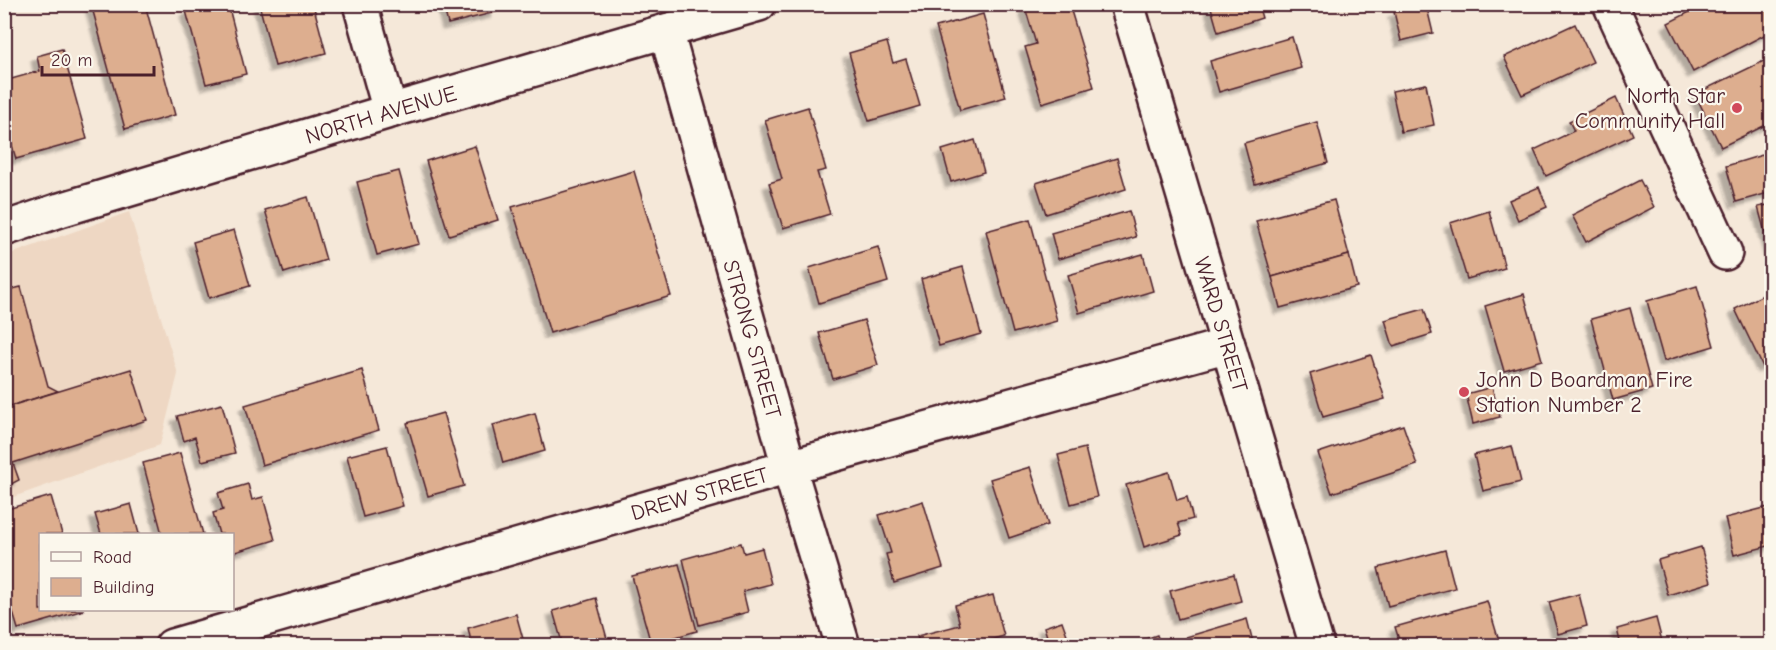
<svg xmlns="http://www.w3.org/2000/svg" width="1776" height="650" font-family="'Comic Neue',sans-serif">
	<defs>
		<filter id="shadow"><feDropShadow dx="-5.5" dy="5.5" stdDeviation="1.5" flood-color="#0004"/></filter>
	</defs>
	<rect width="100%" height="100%" fill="#f5e8d9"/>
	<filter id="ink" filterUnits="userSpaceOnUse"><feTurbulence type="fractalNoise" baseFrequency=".0167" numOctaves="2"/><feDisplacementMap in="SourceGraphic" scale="12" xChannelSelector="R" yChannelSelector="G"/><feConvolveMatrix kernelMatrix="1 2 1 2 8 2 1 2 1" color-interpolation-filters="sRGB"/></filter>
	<g filter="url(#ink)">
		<path fill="#eed7c3" d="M 129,212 L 178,374 L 160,445 L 5,500 L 5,256 Z"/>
		<g fill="#ddae8f" stroke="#4a1f2b" stroke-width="1.5" filter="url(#shadow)">
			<path d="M 91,4 L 145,4 L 175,115 L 125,129 Z"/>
			<path d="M 214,4 L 228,4 L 246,74 L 206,84 L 186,11 Z"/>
			<path d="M 259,4 L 313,4 L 326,53 L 275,66 Z"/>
			<path d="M 443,4 L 495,4 L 496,12 L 448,24 Z"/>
			<path d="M 1024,4 L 1069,4 L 1094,87 L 1042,103 L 1025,47 L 1036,44 Z"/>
			<path d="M 1210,4 L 1258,4 L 1262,18 L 1218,32 Z"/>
			<path d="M 1426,4 L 1433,33 L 1401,41 L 1394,12 Z"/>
			<path d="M 1705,4 L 1716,4 L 1718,10 L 1728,4 L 1772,4 L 1772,31 L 1693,72 L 1668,23 Z"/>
			<path d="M 983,14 L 1006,97 L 960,110 L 936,27 Z"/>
			<path d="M 1575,24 L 1593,62 L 1522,95 L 1504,57 Z"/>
			<path d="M 1292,37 L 1301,68 L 1219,92 L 1210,61 Z"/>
			<path d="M 887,42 L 893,63 L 906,59 L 920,106 L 869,121 L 849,53 Z"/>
			<path d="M 62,49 L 87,139 L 16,159 L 4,118 L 4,81 L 40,71 L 37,56 Z"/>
			<path d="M 1772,57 L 1772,122 L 1721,147 L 1695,94 Z"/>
			<path d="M 1426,84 L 1434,125 L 1401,132 L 1392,91 Z"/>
			<path d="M 1616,98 L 1633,135 L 1546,176 L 1534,150 L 1574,131 L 1569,121 Z"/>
			<path d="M 808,107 L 826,170 L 817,172 L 830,214 L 783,228 L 769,183 L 782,179 L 765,120 Z"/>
			<path d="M 1317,122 L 1328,163 L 1255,184 L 1244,143 Z"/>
			<path d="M 975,140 L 984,172 L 951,182 L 942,150 Z"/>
			<path d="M 475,146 L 498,220 L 449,235 L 426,161 Z"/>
			<path d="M 1772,152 L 1772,192 L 1736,202 L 1726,166 Z"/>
			<path d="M 1117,158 L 1126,189 L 1046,214 L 1036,183 Z"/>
			<path d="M 399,171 L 419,244 L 377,255 L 357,182 Z"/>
			<path d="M 634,171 L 671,296 L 550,333 L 512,207 Z"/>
			<path d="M 1640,180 L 1654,207 L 1586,242 L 1572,215 Z"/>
			<path d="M 1539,187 L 1547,207 L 1518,220 L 1509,200 Z"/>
			<path d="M 308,197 L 326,260 L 284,273 L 265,210 Z"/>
			<path d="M 1334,200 L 1349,255 L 1272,277 L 1256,221 Z"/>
			<path d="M 1772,204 L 1772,254 L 1771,254 L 1758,207 Z"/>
			<path d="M 1129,211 L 1136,237 L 1058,259 L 1051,233 Z"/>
			<path d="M 1489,211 L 1505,268 L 1467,279 L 1450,223 Z"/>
			<path d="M 1030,219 L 1057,321 L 1013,333 L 986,231 Z"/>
			<path d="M 234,230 L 250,286 L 209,298 L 193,242 Z"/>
			<path d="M 878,247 L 888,282 L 819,303 L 809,268 Z"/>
			<path d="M 1143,254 L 1153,291 L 1079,313 L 1068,275 Z"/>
			<path d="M 1349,255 L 1357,287 L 1280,308 L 1272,277 Z"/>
			<path d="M 963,267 L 981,334 L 939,346 L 921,279 Z"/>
			<path d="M 1697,286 L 1714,346 L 1664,361 L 1647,301 Z"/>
			<path d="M 21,287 L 48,386 L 58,391 L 4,408 L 4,291 Z"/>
			<path d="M 1524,294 L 1542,360 L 1504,371 L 1485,306 Z"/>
			<path d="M 1763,295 L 1772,313 L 1772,362 L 1763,367 L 1735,309 Z"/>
			<path d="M 1630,308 L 1652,389 L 1613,400 L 1591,319 Z"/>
			<path d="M 1424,309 L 1432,334 L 1393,346 L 1385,320 Z"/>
			<path d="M 864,320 L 878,365 L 833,379 L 819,333 Z"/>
			<path d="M 1371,355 L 1385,399 L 1323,417 L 1310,374 Z"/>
			<path d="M 131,369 L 147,420 L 13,463 L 19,480 L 11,484 L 10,490 L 4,492 L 4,408 Z"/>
			<path d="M 362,370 L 379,430 L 262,465 L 245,405 Z"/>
			<path d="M 1492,387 L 1500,417 L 1473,424 L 1466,394 Z"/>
			<path d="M 222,404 L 235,453 L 202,461 L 195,437 L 184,441 L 177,416 Z"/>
			<path d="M 443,413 L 464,486 L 428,496 L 407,423 Z"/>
			<path d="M 535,413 L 545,451 L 503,463 L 493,425 Z"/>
			<path d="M 1403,425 L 1417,465 L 1332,493 L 1318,453 Z"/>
			<path d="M 387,446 L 403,506 L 363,517 L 347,456 Z"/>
			<path d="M 1512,446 L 1521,482 L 1483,491 L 1474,455 Z"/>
			<path d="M 1085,448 L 1097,497 L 1071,504 L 1058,455 Z"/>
			<path d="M 180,453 L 203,534 L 162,534 L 143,463 Z"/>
			<path d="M 1030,467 L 1048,525 L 1009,538 L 990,479 Z"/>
			<path d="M 1169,472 L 1177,500 L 1187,497 L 1193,519 L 1178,523 L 1182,535 L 1144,547 L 1126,485 Z"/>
			<path d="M 248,484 L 252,500 L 263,497 L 275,540 L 232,553 L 232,534 L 219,534 L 213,513 L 223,510 L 218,493 Z"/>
			<path d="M 51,496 L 62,534 L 40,534 L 40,610 L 84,610 L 18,629 L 4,583 L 4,510 Z"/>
			<path d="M 923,501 L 943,568 L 894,583 L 886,554 L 891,553 L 879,515 Z"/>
			<path d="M 131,504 L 139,534 L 101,534 L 95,514 Z"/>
			<path d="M 1772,506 L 1772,545 L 1734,555 L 1725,518 Z"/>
			<path d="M 741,543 L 744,553 L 762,548 L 771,584 L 743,591 L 748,612 L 699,625 L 683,559 Z"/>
			<path d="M 1701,547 L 1711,582 L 1668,595 L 1658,560 Z"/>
			<path d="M 1445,550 L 1455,588 L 1388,606 L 1378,568 Z"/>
			<path d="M 679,564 L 697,631 L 651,644 L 632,576 Z"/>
			<path d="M 1234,574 L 1241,601 L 1178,619 L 1170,591 Z"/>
			<path d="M 1579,594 L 1587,626 L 1558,634 L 1549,602 Z"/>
			<path d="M 993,595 L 1004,636 L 968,646 L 920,646 L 917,636 L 960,625 L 955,605 Z"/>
			<path d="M 596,598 L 609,646 L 563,646 L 553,611 Z"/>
			<path d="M 1487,601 L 1499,641 L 1482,646 L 1401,646 L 1395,627 Z"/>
			<path d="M 516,614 L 525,646 L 472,646 L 468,628 Z"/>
			<path d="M 1656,618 L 1663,645 L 1621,646 L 1617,629 Z"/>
			<path d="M 1247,619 L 1254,646 L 1189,646 L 1186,637 Z"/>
			<path d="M 1062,621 L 1071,646 L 1050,646 L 1044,627 Z"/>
			<path d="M 1157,635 L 1161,646 L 1125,646 Z"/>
		</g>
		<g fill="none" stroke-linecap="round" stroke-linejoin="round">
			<g stroke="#4a1f2b" stroke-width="38">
				<g id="minor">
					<path d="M 360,4 L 390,111"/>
					<path id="s1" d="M 1127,4 L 1317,646"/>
					<path d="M 1610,4 L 1725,253"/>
					<path id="s2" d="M 666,31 L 789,467 L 843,646"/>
					<path id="s3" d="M 172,646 L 789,467 L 1228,345"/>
				</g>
			</g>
			<g stroke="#4a1f2b" stroke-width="38">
				<g id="secondary">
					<path id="s4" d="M 4,229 L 60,210 L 390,111 L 759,4"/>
				</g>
			</g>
			<use href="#minor" stroke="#fbf7ec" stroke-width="33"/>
			<use href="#secondary" stroke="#fbf7ec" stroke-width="33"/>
		</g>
	</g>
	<g fill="#d1495b" stroke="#fbf7ec" stroke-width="2">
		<circle cx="1737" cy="108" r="6"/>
		<circle cx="1464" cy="392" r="6"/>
	</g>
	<g text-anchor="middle" stroke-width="4.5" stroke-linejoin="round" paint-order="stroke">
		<g font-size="22" fill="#4a1f2b" stroke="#fbf7ec" text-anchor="end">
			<text x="1725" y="103">North Star<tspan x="1725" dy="25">Community Hall</tspan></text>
			<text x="1476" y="387" text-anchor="start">John D Boardman Fire<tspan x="1476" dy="25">Station Number 2</tspan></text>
		</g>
		<g font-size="22" fill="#4a1f2b" stroke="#fbf7ec">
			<text dy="8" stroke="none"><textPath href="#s4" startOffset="394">NORTH AVENUE</textPath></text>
			<text dy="8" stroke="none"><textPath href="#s1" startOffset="334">WARD STREET</textPath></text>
			<text dy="8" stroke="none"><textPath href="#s2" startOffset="320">STRONG STREET</textPath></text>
			<text dy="8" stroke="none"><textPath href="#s3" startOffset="549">DREW STREET</textPath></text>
		</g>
	</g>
	<rect width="1776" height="650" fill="none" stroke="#fbf7ec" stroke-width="24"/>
	<rect x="12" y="12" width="1752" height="626" fill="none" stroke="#4a1f2b" stroke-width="2" filter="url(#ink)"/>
	<rect x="39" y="533" width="195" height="78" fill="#fbf7ec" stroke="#b4a19f" stroke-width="1.5"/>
	<rect x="51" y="552" width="30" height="9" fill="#fbf7ec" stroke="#b4a19f" stroke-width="1.5"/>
	<text x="93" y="563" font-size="18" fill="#4a1f2b">Road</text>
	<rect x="51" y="578" width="30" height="18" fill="#ddae8f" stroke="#b4a19f" stroke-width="1.5"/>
	<text x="93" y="593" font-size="18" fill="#4a1f2b">Building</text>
	<path d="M42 66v9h112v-9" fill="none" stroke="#4a1f2b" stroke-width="3"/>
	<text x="51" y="66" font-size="18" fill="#4a1f2b" stroke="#fbf7ec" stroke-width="4.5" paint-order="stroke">20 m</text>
</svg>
